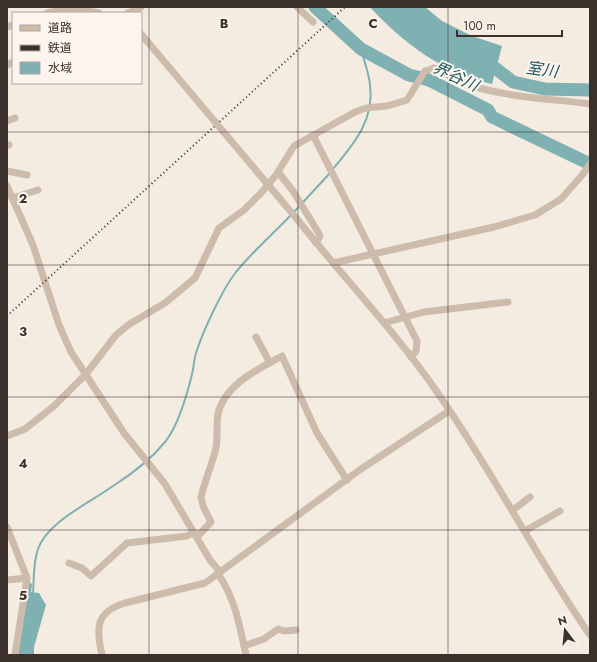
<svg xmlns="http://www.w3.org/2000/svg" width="597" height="662" font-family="Jost,'Noto Sans JP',sans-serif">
	<rect width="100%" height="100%" fill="#f4ebe1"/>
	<g fill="#7fb0b2">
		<path d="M 370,7 L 425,7 L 442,21 L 472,36 L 502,46 L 492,84 C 443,73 403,43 370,7 Z"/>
		<path d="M 29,582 L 32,584 L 31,592 L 39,593 L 46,605 L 34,647 L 34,655 L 17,655 Z"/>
	</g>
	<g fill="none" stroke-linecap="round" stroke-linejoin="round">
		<g stroke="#7fb0b2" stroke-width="2">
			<path d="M 333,169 C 353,145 375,120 370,85 C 369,73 364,61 361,49"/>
			<path d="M 294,212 L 330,173"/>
			<path d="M 33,594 C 34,580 33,563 38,549 C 47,522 91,502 113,486 C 132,474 152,458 166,441 C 179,423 187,395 192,374 C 194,367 194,359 196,353 C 203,331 222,290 236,272 C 253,251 273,234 291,215"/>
		</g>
		<g stroke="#7fb0b2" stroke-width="13">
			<path d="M 315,7 L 361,49 L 409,75 L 429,80 L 488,110 L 492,117 L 590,164"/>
			<path d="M 481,57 L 513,82 L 545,89 L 590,90"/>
		</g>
		<g stroke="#cdbbac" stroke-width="7">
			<path d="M 297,7 L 313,22"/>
			<path d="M 47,13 C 65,9 81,8 99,13"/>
			<path d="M 128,13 L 141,7"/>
			<path d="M 7,27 L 13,25"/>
			<path d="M 7,65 L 13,62"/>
			<path d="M 7,121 L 15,118"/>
			<path d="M 313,135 L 417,341 L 416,351 L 411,357"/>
			<path d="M 7,145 L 9,145"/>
			<path d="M 7,171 L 27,175"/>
			<path d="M 278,172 L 293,191 L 318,232 L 320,236 L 316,243"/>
			<path d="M 7,186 L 33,245 L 59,325 L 71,352 L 124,433 L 165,484 L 210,560 L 220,572"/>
			<path d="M 12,198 L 38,190"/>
			<path d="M 297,219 C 342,276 393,329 435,389 C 491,468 535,556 590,635"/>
			<path d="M 333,263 L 494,227 L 535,215 L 561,199 L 583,174 L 590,164"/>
			<path d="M 384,323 L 424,312 L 508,302"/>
			<path d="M 256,337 L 270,363"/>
			<path d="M 7,436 L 25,429 L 54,406 L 86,374 L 116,335 L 128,325 L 165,303 L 195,278 L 219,228 L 244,210 L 261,193 L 276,175 L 294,146 L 355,112 L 366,108 L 387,106 L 407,100 L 425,71 L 434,68 C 448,75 463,83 479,88 C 516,98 553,99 590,104"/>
			<path d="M 513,510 L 530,497"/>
			<path d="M 7,527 L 27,578 L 15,655"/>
			<path d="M 525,531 L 560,511"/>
			<path d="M 197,537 L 211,522 L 203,506 L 201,497 C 205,480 212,465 216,448 C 218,437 216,425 218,414 C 224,385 258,369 282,356 L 317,433 L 347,480"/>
			<path d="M 69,563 L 82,568 L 91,576 L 127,543 L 187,536 L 194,532"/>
			<path d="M 218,574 C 235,598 240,627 246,655"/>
			<path d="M 7,580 L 27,578"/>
			<path d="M 244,646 L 264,639 L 278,629 L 284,631 L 296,630"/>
			<path d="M 102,655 C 96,629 95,612 125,603 L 205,583 L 361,469 L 449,411"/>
		</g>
		<path stroke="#3b302b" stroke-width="2" stroke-dasharray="1 3" stroke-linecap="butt" d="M 7,316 L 345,7"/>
		<path stroke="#cdbbac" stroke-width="7" d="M 141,34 L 297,219"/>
	</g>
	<path fill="none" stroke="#3b302b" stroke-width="1" stroke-opacity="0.55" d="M 149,7 L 149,655M 298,7 L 298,655M 448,7 L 448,655M 7,132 L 590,132M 7,265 L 590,265M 7,397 L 590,397M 7,530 L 590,530"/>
	<g text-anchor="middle" stroke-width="4" stroke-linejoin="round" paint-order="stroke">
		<g font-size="16" font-style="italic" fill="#1f5a5e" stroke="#fbf5ee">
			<text transform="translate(542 69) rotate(8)" y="6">室川</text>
			<text transform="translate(456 76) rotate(25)" y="6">界谷川</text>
		</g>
	</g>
	<g font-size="13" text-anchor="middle" font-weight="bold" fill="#3b302b" stroke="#fbf5ee" stroke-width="4" stroke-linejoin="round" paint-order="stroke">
		<text x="224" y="28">B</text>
		<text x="373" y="28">C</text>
		<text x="23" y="203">2</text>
		<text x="23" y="336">3</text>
		<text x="23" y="468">4</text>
		<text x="23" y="600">5</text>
	</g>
	<rect width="597" height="662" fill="none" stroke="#3b302b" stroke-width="16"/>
	<rect x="12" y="12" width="130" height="72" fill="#fbf5ee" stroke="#aea6a0"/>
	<rect x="20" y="25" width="20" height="6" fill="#cdbbac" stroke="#aea6a0"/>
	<text x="48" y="32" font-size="12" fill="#3b302b">道路</text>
	<rect x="20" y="45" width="20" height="6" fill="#3b302b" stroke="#aea6a0"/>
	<text x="48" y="52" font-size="12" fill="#3b302b">鉄道</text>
	<rect x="20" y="62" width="20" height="12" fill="#7fb0b2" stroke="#aea6a0"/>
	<text x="48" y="72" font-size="12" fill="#3b302b">水域</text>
	<g transform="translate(565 630) rotate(344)" stroke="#fbf5ee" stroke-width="3" paint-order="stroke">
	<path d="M0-3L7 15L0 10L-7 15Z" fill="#3b302b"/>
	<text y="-6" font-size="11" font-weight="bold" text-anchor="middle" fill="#3b302b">N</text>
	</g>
	<path d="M457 30v6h105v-6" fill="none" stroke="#3b302b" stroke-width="2"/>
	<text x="463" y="30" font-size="12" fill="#3b302b" stroke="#fbf5ee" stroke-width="3" paint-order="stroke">100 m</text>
</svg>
